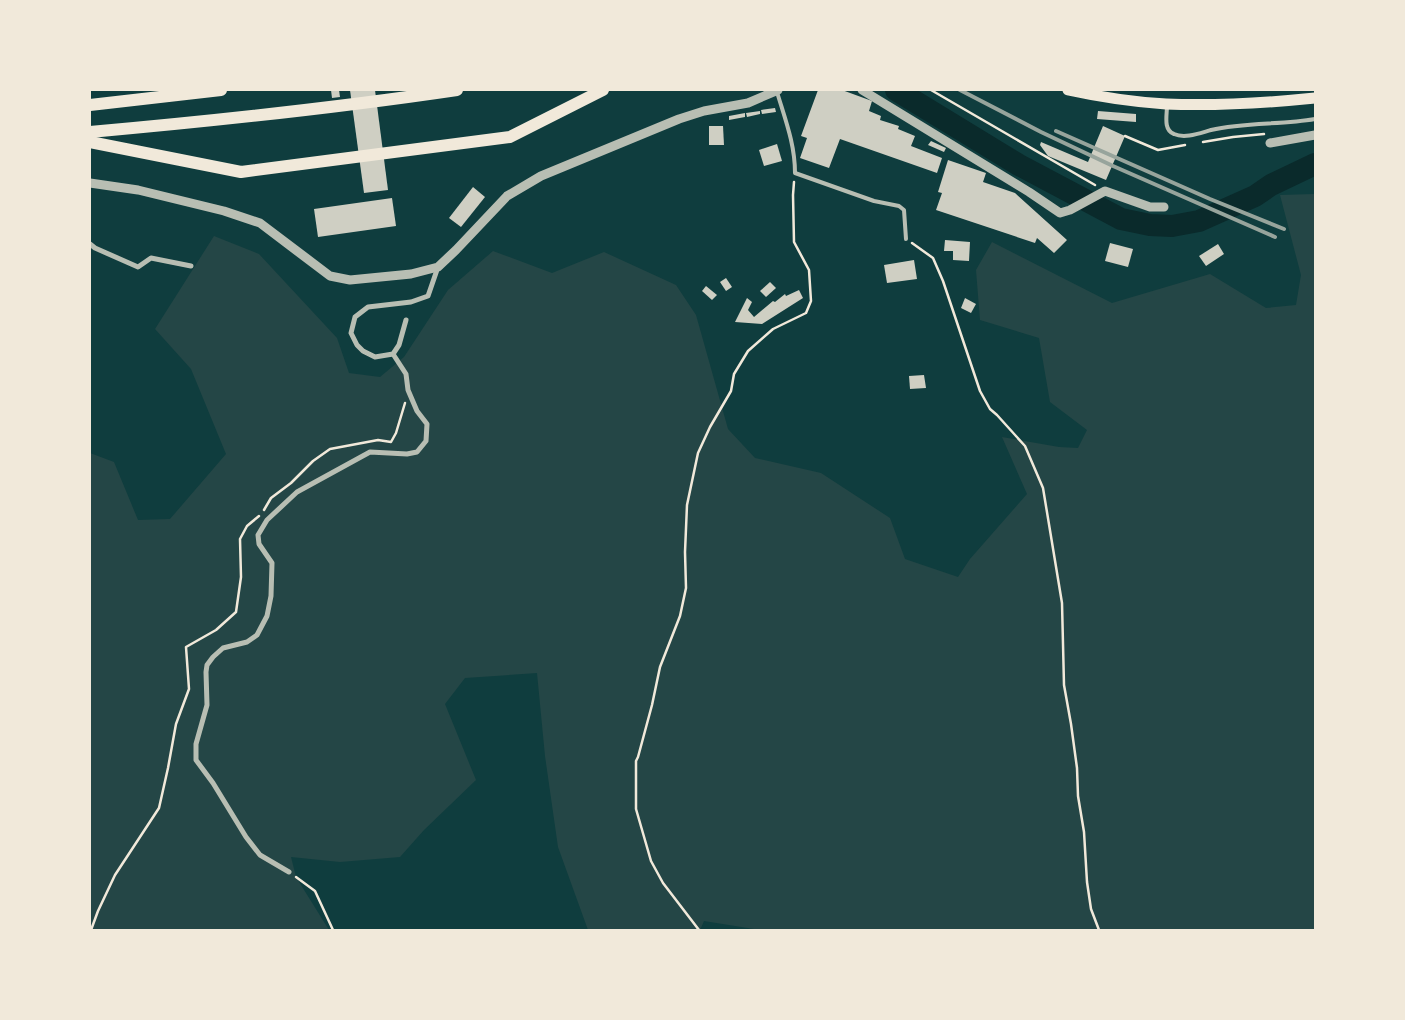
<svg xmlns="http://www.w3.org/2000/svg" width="1405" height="1020" font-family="Montserrat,sans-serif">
	<rect width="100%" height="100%" fill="#0f3d3e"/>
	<path fill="#244646" d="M 1315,194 L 1315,930 L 760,930 L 704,921 L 700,930 L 588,930 L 558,847 L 545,756 L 537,673 L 465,678 L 445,704 L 476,780 L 424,830 L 400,857 L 340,862 L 291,857 L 296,877 L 329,930 L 90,930 L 90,453 L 114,462 L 138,520 L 170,519 L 226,454 L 191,369 L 155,329 L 214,236 L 259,254 L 337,338 L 349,373 L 380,377 L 404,357 L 448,290 L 493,251 L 552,273 L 604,252 L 676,285 L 696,315 L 728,429 L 755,458 L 821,473 L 890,518 L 905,559 L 958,577 L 970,559 L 1027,494 L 1002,437 L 1059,447 L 1078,448 L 1087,430 L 1050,402 L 1039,338 L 980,320 L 976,270 L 992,242 L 1112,303 L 1210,274 L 1266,308 L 1296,305 L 1301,275 L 1280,195 Z"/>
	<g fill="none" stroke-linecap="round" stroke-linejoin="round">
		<path stroke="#0a2a2b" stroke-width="22" d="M 896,90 L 1019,165 L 1121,219 L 1150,225 L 1172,226 L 1199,221 L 1255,196 L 1271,185 L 1315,164"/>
	</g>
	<g fill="#cfcfc3">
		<path d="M 331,90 L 339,90 L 340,97 L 332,98 Z"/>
		<path d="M 350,90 L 375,90 L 388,190 L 364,193 Z"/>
		<path d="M 818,90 L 842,90 L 872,101 L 869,111 L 881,116 L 880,120 L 899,126 L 898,129 L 915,136 L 911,146 L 942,158 L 937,173 L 840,139 L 829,168 L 800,158 L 807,138 L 801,136 Z"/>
		<path d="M 775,108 L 776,112 L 762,114 L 761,110 Z"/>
		<path d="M 760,111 L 760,114 L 747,117 L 746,113 Z"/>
		<path d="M 1098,111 L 1136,114 L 1136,122 L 1097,119 Z"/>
		<path d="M 745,113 L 745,117 L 729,120 L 729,116 Z"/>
		<path d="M 709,126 L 723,126 L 724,145 L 709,145 Z"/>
		<path d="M 1103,126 L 1125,136 L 1106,180 L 1048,156 L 1040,145 L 1041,142 L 1088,162 Z"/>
		<path d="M 931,141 L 946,148 L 944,152 L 928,145 Z"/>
		<path d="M 777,144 L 782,161 L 764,166 L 759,150 Z"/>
		<path d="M 948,160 L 986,173 L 983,182 L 1015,193 L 1067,240 L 1054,253 L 1037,238 L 1035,243 L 936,210 L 942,193 L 938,192 Z"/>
		<path d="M 473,187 L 485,197 L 461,227 L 449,218 Z"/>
		<path d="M 392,198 L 396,226 L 318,237 L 314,209 Z"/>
		<path d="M 945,240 L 970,242 L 969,261 L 953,260 L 953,251 L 944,251 Z"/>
		<path d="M 1110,243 L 1133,249 L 1128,267 L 1105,261 Z"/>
		<path d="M 1218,244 L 1224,254 L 1206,266 L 1199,256 Z"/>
		<path d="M 914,260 L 917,279 L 887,283 L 884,265 Z"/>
		<path d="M 726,278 L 732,287 L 726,291 L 720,282 Z"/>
		<path d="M 770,282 L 776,288 L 766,297 L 760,291 Z"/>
		<path d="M 706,286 L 717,295 L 712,300 L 702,291 Z"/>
		<path d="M 799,290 L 803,298 L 762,324 L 735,322 L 747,298 L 752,302 L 748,310 L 754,317 L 773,301 L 775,302 L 785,294 L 786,296 Z"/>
		<path d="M 965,298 L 976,304 L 971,313 L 961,308 Z"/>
		<path d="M 924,375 L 926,388 L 910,389 L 909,376 Z"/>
	</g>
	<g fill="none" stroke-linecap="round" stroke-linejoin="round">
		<g stroke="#f1e9da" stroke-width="2.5">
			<path d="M 931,90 L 1095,185"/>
			<path d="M 1125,136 L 1158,150 L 1185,145"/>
			<path d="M 1203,142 L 1233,137 L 1264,134"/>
			<path d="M 912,243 L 933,258 L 943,281 L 980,391 L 990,409 L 997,415 L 1025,446 L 1043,488 L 1062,603 L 1064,685 L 1071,724 L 1077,768 L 1078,796 L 1084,832 L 1087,882 L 1091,909 L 1099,930"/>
			<path d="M 264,510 L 271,498 L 291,483 L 313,461 L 330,449 L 378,440 L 391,442 L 396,433 L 405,403"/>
			<path d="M 296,877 L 315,891 L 333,930"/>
			<path d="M 91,930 L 98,911 L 115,875 L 159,808 L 168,768 L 176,724 L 189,689 L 186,647 L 216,630 L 236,612 L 241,577 L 240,539 L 247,526 L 259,516"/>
			<path d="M 699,930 L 663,883 L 651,861 L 636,809 L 636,761 L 638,757 L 652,705 L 660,667 L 680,616 L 686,588 L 685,552 L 687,505 L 698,453 L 710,427 L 731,391 L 734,374 L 748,351 L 773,329 L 806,313 L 811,301 L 809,270 L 794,242 L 793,195 L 794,182"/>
		</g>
		<g stroke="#b8beb3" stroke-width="4">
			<path d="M 777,92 C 785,119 795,144 795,173 L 874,201 L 899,206 L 904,210 L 906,239"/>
			<path d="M 1167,106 C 1167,115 1163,130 1174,134 C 1185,139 1200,133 1211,130 C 1245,122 1281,125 1315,119"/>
		</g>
		<g stroke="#b8beb3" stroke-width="5">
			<path d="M 90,244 L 95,248 L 138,267 L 151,258 L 191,266"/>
			<path d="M 406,320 L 399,345 L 393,354 L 375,357 L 363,351 L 357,345 L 351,333 L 355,317 L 368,307 L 411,302 L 428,296 L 438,267"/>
			<path d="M 289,872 L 260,855 L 246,837 L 213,783 L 196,760 L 196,744 L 207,705 L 206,672 L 207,665 L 213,657 L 223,648 L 247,642 L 257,635 L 267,616 L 271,596 L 272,563 L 259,544 L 258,535 L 267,520 L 297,492 L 370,452 L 407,454 L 417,452 L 426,441 L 427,424 L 417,411 L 408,390 L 406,374 L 393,354"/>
		</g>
		<g stroke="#b8beb3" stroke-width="9">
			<path d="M 862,90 L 1029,192 L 1060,213 L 1070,210 L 1105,191 L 1150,207 L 1164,207"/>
			<path d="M 1270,143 L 1315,135"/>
			<path d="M 90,183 L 138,190 L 224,211 L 260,223 L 330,276 L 350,280 L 411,274 L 438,267 L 456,250 L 507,196 L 541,176 L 679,119 L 704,111 L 748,103 L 778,90"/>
		</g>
		<path stroke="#f1e9da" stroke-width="11" d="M 1068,90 C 1100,97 1133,102 1166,104 C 1216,106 1266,103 1315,98"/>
		<g stroke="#f1e9da" stroke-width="12">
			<path d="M 90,105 L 221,90"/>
			<path d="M 90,132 C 213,121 335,108 457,90"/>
			<path d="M 90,142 L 241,172 L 510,137 L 603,90"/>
		</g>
		<g stroke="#97a49c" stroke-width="4">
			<path d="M 960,90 L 1041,132 L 1113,166 L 1275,237"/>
			<path d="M 1056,131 L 1210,199 L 1284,229"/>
		</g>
	</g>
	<rect width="1405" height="1020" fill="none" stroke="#f1e9da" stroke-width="182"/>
</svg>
